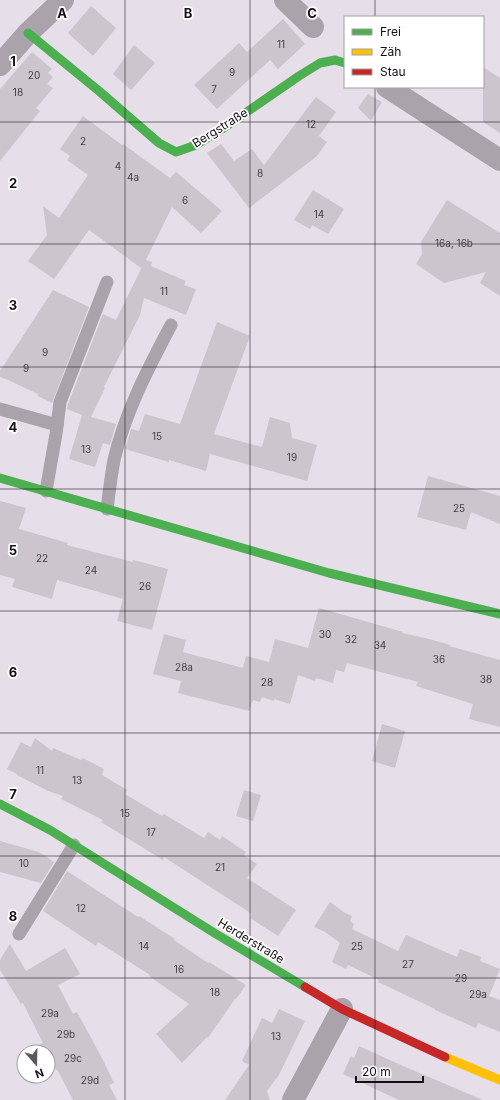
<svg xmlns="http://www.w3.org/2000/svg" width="500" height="1100" font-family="Inter,sans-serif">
	<rect width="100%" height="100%" fill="#e6dee8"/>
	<g fill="#ccc5ce">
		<path d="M 91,6 L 116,28 L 93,56 L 68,33 Z"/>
		<path d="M 283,19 L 305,44 L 278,69 L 270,60 L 217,109 L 194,85 L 239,43 L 247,52 Z"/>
		<path d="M 134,45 L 155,63 L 131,90 L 113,74 Z"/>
		<path d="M 32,52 L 52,69 L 48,73 L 53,77 L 47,84 L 53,88 L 36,108 L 40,111 L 0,161 L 0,89 Z"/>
		<path d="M 483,67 L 500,78 L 500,133 L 483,122 Z"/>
		<path d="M 368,94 L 382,102 L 371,121 L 358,108 Z"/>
		<path d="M 316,97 L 336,112 L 319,136 L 327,142 L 317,156 L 249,208 L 207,153 L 221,144 L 234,161 L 252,149 L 264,165 Z"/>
		<path d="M 83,116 L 122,145 L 123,144 L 170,178 L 176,172 L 222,211 L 201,233 L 172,207 L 146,260 L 152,262 L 151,266 L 186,281 L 184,285 L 196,289 L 186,315 L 144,298 L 140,315 L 104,387 L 105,388 L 91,417 L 116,424 L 110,445 L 103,443 L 95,467 L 69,459 L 82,415 L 67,409 L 68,404 L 103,314 L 116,320 L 143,265 L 141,268 L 89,230 L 54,279 L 28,261 L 47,235 L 43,206 L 59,218 L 88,175 L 67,160 L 70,156 L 60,149 Z"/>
		<path d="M 313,190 L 344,209 L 328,234 L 312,225 L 310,229 L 294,220 Z"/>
		<path d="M 447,200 L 500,233 L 500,296 L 480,283 L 486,272 L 444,283 L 416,264 L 422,254 L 421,242 Z"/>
		<path d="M 53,290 L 89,307 L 52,403 L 38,396 L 38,394 L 8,380 L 0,377 L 0,371 Z"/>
		<path d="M 217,322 L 250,336 L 214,434 L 262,447 L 270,417 L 290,423 L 292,438 L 317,445 L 307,481 L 210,454 L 206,471 L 169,460 L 169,462 L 125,449 L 131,429 L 139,431 L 145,414 L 180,424 Z"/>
		<path d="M 428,476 L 500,496 L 500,524 L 471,512 L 466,530 L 417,517 Z"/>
		<path d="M 0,501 L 26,508 L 19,529 L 68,543 L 67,545 L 133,562 L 133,560 L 168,569 L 152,630 L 117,621 L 123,599 L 57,580 L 52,599 L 12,587 L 15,579 L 0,575 Z"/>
		<path d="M 319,608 L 403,632 L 402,633 L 425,638 L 451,645 L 449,646 L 500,660 L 500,727 L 469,719 L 473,704 L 416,686 L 418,682 L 347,663 L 344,672 L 336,670 L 333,683 L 316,678 L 315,681 L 298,675 L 290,704 L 274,699 L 274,701 L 262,697 L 260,702 L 253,700 L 249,711 L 178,693 L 181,681 L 153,674 L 164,634 L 186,640 L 183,652 L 243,668 L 246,656 L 269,662 L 275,639 L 308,648 Z"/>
		<path d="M 382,724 L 405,731 L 395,768 L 372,761 Z"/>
		<path d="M 35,738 L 52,751 L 53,748 L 81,760 L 83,758 L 104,769 L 102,775 L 127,790 L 125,794 L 162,816 L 164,814 L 204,838 L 208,832 L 220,840 L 222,836 L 246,852 L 244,855 L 257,864 L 247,878 L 296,910 L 278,936 L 250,918 L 252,914 L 164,857 L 163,860 L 101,822 L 103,820 L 61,799 L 63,796 L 48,791 L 17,775 L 17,774 L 7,769 L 21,742 L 31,747 Z"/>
		<path d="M 244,790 L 261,795 L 253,821 L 236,816 Z"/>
		<path d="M 0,841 L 39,852 L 54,862 L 41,883 L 0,872 Z"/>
		<path d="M 67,871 L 138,917 L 139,916 L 175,939 L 174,940 L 208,963 L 209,962 L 246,985 L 236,999 L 235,999 L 208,1038 L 207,1037 L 182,1063 L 156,1034 L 189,1004 L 149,976 L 150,975 L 98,942 L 96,946 L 43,911 Z"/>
		<path d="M 330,902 L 345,913 L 352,916 L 350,921 L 354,924 L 352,929 L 398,951 L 406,935 L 457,957 L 460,949 L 481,957 L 480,961 L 500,969 L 489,996 L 500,1000 L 500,1032 L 478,1023 L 476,1028 L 435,1010 L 435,1009 L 378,982 L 379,980 L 348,965 L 346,969 L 332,962 L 340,943 L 325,932 L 314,927 Z"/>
		<path d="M 10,944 L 26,971 L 65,948 L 80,974 L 58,985 L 73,1014 L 77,1012 L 102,1058 L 114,1083 L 109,1085 L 117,1100 L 73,1100 L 58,1071 L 48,1063 L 48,1052 L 34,1052 L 30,1049 L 43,1043 L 23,1003 L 21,1004 L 0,970 L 0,960 Z"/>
		<path d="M 279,1009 L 305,1021 L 279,1075 L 267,1091 L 270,1100 L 225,1100 L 249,1065 L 242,1061 L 262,1018 L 272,1023 Z"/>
		<path d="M 359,1046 L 403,1066 L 483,1100 L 399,1100 L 343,1074 L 351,1056 L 354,1058 Z"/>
	</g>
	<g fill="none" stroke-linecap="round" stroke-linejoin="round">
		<g stroke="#aaa3ac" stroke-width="13">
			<path d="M 0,409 L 57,425"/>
			<path d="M 46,491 L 56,434 L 60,402 L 107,282"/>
			<path d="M 107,509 C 109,493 111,476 114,460 C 125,412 148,369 171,325"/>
			<path d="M 19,934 L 74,845"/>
		</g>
		<g stroke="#aaa3ac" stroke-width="22">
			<path d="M 285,0 L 313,27"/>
			<path d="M 0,65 L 28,33 L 63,0"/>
			<path d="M 387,87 L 500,160"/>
			<path d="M 293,1100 L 342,1009"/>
		</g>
		<g stroke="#4caf50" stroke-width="9">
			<path d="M 28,33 L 99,91 L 159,143 L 176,152 L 196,145 L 222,129 L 299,76 L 320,63 L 335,60 L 345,63"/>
			<path d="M 0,478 L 329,573 L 500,614"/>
			<path d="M 0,804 L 50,830 L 216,934 L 305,987"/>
		</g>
		<path stroke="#ffc107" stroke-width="9" d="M 445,1057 L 500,1080"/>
		<path stroke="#c62828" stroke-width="9" d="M 305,987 L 342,1009 L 445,1057"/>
	</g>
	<path fill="none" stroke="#140e15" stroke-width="1" stroke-opacity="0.55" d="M 125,0 L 125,1100M 250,0 L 250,1100M 375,0 L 375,17M 375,87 L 375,1100M 0,122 L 500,122M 0,244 L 500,244M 0,367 L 500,367M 0,489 L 500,489M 0,611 L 500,611M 0,733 L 500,733M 0,856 L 500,856M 0,978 L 500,978"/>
	<g text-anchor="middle" stroke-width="3.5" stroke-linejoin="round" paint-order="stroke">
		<g font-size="10" fill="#423c43">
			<text x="281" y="48">11</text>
			<text x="232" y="76">9</text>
			<text x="34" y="79">20</text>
			<text x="214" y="93">7</text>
			<text x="18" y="96">18</text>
			<text x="311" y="128">12</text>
			<text x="83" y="145">2</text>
			<text x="118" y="170">4</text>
			<text x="260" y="177">8</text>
			<text x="133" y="181">4a</text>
			<text x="185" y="204">6</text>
			<text x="319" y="218">14</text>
			<text x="454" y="247">16a, 16b</text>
			<text x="164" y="295">11</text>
			<text x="45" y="356">9</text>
			<text x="26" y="372">9</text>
			<text x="157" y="440">15</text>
			<text x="86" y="453">13</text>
			<text x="292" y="461">19</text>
			<text x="459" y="512">25</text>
			<text x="42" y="562">22</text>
			<text x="91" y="574">24</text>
			<text x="145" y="590">26</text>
			<text x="325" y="638">30</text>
			<text x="351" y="643">32</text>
			<text x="380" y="649">34</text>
			<text x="439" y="663">36</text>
			<text x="184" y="671">28a</text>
			<text x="486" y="683">38</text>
			<text x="267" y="686">28</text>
			<text x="40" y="774">11</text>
			<text x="77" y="784">13</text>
			<text x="125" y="817">15</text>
			<text x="151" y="836">17</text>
			<text x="24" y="867">10</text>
			<text x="220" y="871">21</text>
			<text x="81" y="912">12</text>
			<text x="144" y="950">14</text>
			<text x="357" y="950">25</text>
			<text x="408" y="968">27</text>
			<text x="179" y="973">16</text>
			<text x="461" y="982">29</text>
			<text x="215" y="996">18</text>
			<text x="478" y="998">29a</text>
			<text x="50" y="1017">29a</text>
			<text x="66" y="1038">29b</text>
			<text x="276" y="1040">13</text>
			<text x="73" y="1062">29c</text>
			<text x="90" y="1084">29d</text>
		</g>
		<g font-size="12" fill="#140e15" stroke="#fff">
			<text transform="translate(220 128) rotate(-32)" y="4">Bergstraße</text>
			<text transform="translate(251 941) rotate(31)" y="4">Herderstraße</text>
		</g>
	</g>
	<g font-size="13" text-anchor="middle" font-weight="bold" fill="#140e15" stroke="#fff" stroke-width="3.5" stroke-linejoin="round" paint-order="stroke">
		<text x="62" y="18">A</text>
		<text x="188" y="18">B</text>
		<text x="312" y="18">C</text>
		<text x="13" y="66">1</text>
		<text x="13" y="188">2</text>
		<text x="13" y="310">3</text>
		<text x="13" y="432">4</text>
		<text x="13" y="555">5</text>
		<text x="13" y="677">6</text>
		<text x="13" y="799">7</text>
		<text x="13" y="921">8</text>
	</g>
	<rect x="344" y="16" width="140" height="72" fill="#ffffff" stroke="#a19fa1"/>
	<rect x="352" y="29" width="20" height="6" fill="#4caf50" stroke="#a19fa1"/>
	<text x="380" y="36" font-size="12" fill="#140e15">Frei</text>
	<rect x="352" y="49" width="20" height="6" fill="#ffc107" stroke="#a19fa1"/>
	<text x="380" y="56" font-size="12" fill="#140e15">Zäh</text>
	<rect x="352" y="69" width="20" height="6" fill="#c62828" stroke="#a19fa1"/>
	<text x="380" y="76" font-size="12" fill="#140e15">Stau</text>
	<g transform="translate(36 1064) rotate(160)"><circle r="19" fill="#ffffff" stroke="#a19fa1"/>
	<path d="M0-3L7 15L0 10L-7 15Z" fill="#5e575f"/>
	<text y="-6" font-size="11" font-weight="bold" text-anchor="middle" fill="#140e15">N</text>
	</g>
	<path d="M356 1076v6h67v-6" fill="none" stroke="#140e15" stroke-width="2"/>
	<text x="362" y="1076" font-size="12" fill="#140e15" stroke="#ffffff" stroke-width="3" paint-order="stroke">20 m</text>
</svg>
